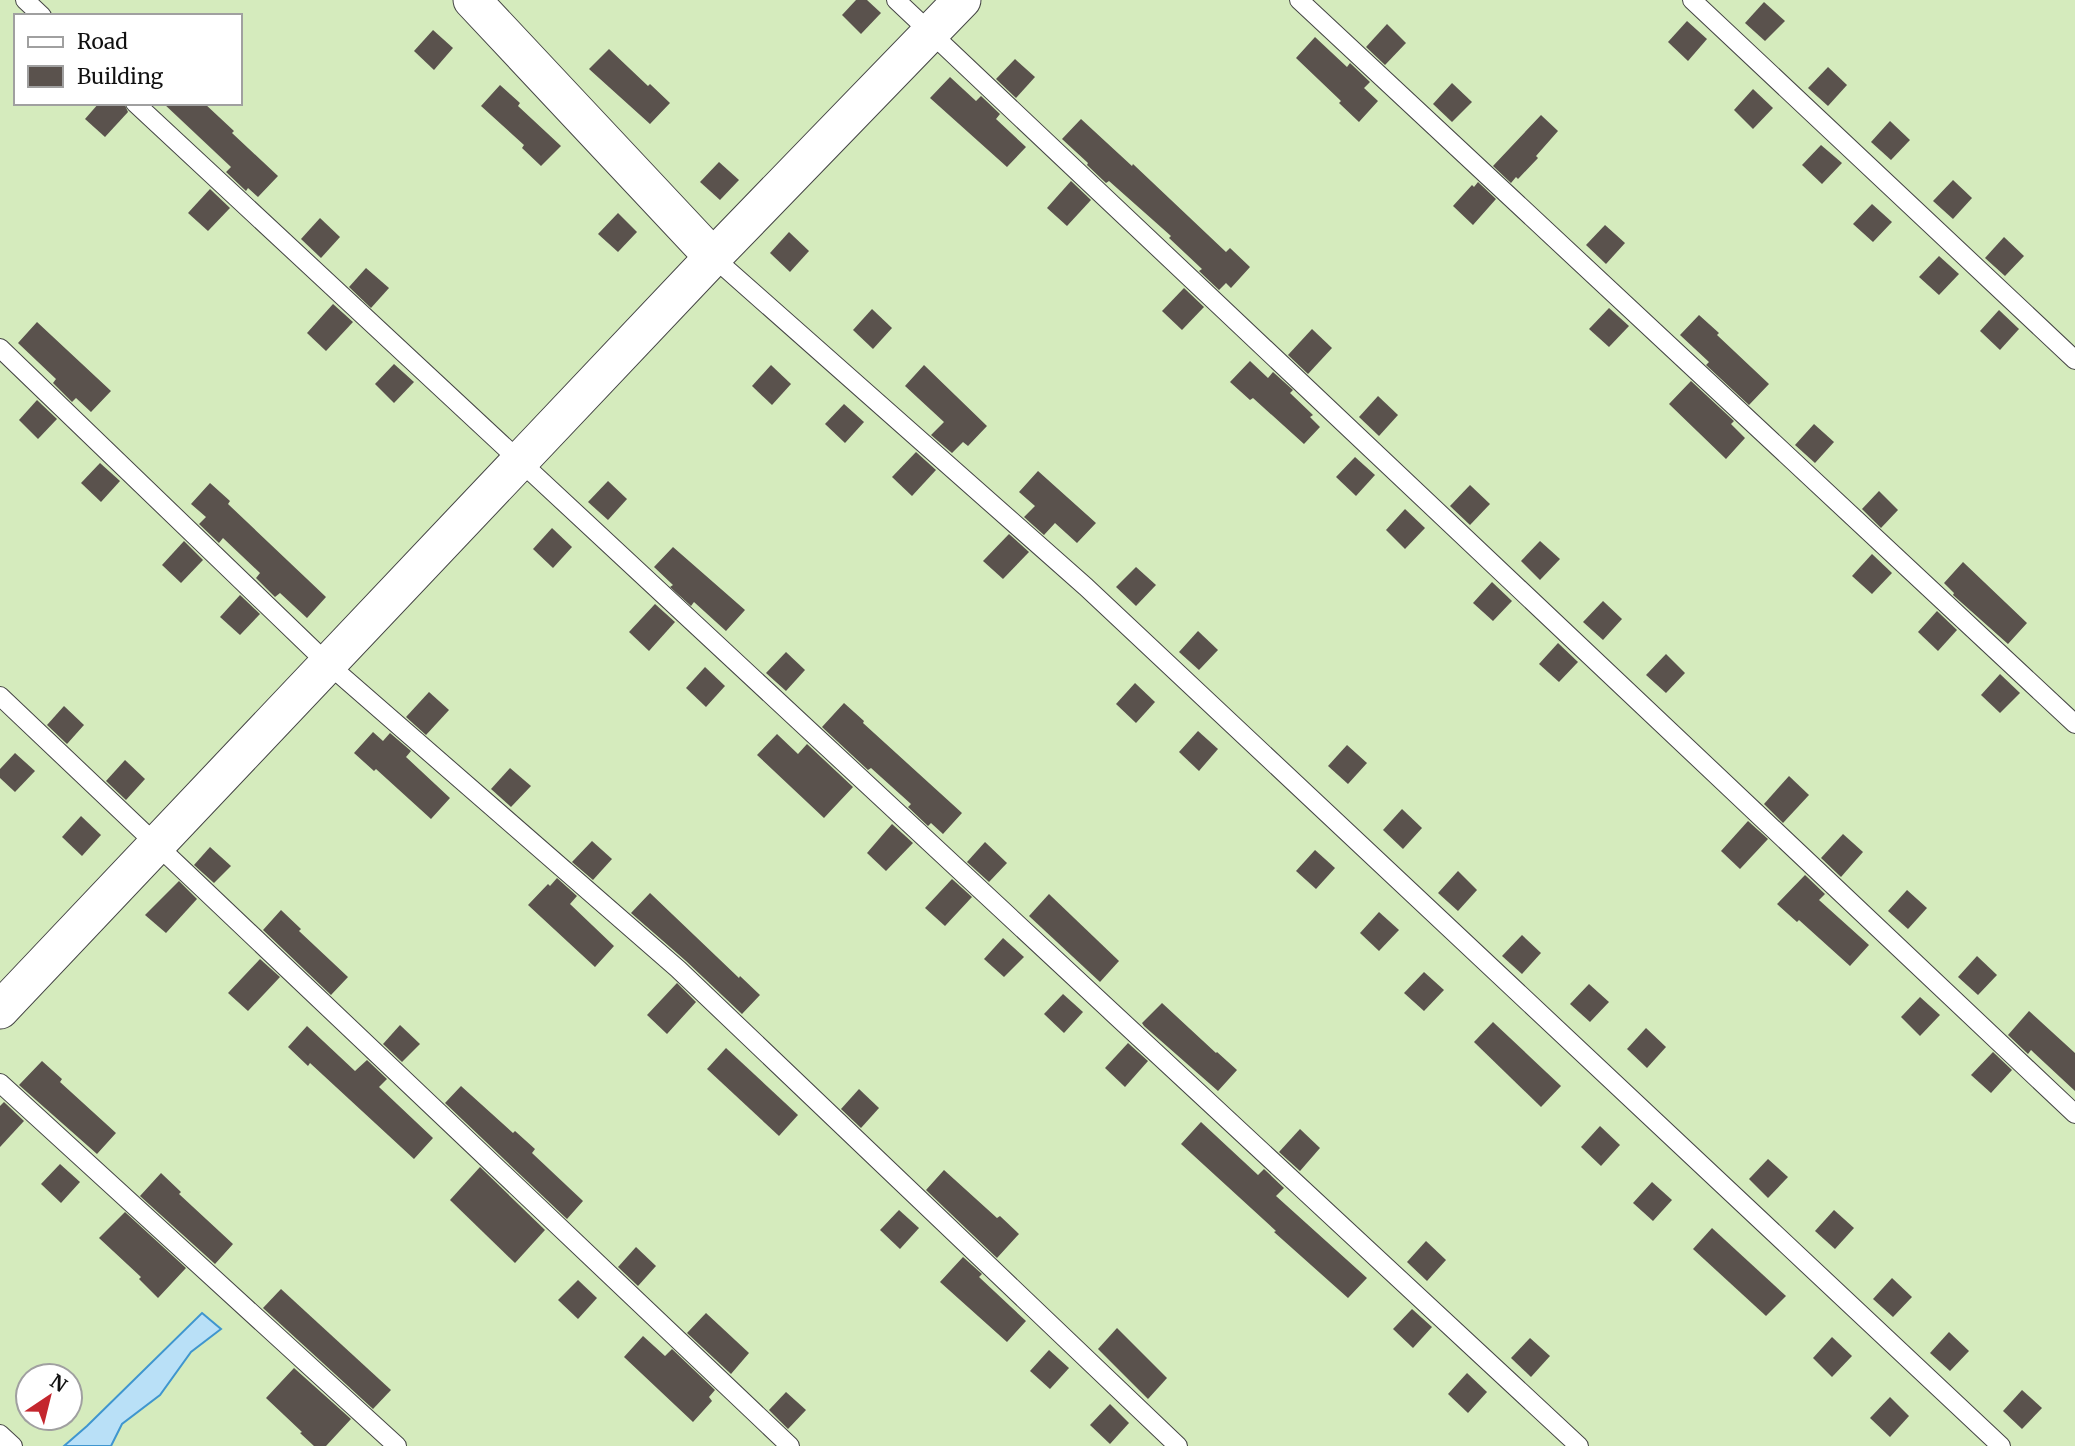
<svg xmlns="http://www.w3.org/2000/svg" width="2075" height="1446" font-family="Merriweather,serif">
	<rect width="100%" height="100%" fill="#fffdf5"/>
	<path fill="#d5ebbd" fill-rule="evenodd" d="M 0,0 L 2075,0 L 2075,1446 L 0,1446 ZM 16,16 L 240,16 L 240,103 L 16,103 ZM 28,1376 L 70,1376 L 70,1418 L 28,1418 Z"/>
	<path fill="#b9e0f7" stroke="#3f96cf" stroke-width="2" d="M 202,1313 L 221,1329 L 191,1352 L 160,1395 L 122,1424 L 111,1446 L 64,1446 L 87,1426 Z"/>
	<g fill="#5a524d">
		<path d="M 856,0 L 867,0 L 881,13 L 861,34 L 842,15 Z"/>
		<path d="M 1764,2 L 1785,21 L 1765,41 L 1745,23 Z"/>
		<path d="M 1687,21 L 1707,39 L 1688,61 L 1668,42 Z"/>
		<path d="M 1387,24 L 1406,43 L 1385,65 L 1366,47 Z"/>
		<path d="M 433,30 L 453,48 L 434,70 L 414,51 Z"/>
		<path d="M 1315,37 L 1347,67 L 1350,63 L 1370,82 L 1364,88 L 1378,101 L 1359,122 L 1339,103 L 1341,101 L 1296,58 Z"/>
		<path d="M 609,49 L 648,86 L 650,84 L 670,103 L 650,124 L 589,69 Z"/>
		<path d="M 1015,59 L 1035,77 L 1016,98 L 996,79 Z"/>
		<path d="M 1828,67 L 1847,85 L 1828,106 L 1808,88 Z"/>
		<path d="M 950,77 L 976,101 L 981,96 L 1000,114 L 996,119 L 1026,147 L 1007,167 L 930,98 Z"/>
		<path d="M 1452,83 L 1472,102 L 1452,122 L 1433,104 Z"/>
		<path d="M 500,85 L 520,103 L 518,106 L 561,146 L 541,166 L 522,148 L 524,145 L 481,106 Z"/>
		<path d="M 1753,89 L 1773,108 L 1753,129 L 1734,110 Z"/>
		<path d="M 99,103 L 124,103 L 128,112 L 105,137 L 85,119 Z"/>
		<path d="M 163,103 L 204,103 L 234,131 L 232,133 L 278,176 L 258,197 L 248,188 L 246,191 L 226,172 L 231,167 Z"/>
		<path d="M 1541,115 L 1558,131 L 1536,156 L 1538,158 L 1518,179 L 1516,177 L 1511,183 L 1493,166 Z"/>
		<path d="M 1081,119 L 1132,166 L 1133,164 L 1226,252 L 1230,248 L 1250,267 L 1231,288 L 1226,283 L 1219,290 L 1199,271 L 1202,269 L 1169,238 L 1171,236 L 1109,181 L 1106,183 L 1087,165 L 1088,163 L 1062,139 Z"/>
		<path d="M 1890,121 L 1910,140 L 1891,160 L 1871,142 Z"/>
		<path d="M 1821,145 L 1842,163 L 1822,184 L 1802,165 Z"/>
		<path d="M 719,162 L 739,180 L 720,200 L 700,182 Z"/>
		<path d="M 1953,180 L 1972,198 L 1953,219 L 1933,201 Z"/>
		<path d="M 1071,181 L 1091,200 L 1067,226 L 1047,208 Z"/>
		<path d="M 1478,182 L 1496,199 L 1473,225 L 1453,206 L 1472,185 L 1474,187 Z"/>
		<path d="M 210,189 L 230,208 L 208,231 L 188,213 Z"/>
		<path d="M 1872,204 L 1892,222 L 1873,242 L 1853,224 Z"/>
		<path d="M 618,213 L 637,232 L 618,252 L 598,234 Z"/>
		<path d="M 320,218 L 340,237 L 321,258 L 301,239 Z"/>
		<path d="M 1605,225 L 1625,243 L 1606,264 L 1586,245 Z"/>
		<path d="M 789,232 L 809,251 L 790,272 L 770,253 Z"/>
		<path d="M 2004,237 L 2024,256 L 2005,276 L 1985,258 Z"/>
		<path d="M 1939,256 L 1959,274 L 1939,295 L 1919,277 Z"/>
		<path d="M 366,268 L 389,288 L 371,308 L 349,287 Z"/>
		<path d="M 1184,288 L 1204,307 L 1182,330 L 1162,311 Z"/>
		<path d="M 333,304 L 353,322 L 326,351 L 307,333 Z"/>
		<path d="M 1609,308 L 1629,326 L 1609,347 L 1589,329 Z"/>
		<path d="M 872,309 L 892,328 L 873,349 L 853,330 Z"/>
		<path d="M 1999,310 L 2019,329 L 2000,350 L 1980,331 Z"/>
		<path d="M 1699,315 L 1719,333 L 1717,335 L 1769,384 L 1749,405 L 1706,365 L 1709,362 L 1680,335 Z"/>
		<path d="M 37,322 L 111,391 L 91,412 L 76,398 L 72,402 L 53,383 L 56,379 L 18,343 Z"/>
		<path d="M 1312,329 L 1332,348 L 1308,374 L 1288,355 Z"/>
		<path d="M 1250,361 L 1268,378 L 1273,372 L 1293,390 L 1290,393 L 1313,415 L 1310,417 L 1320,427 L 1304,444 L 1253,398 L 1250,400 L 1230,382 Z"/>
		<path d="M 394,364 L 414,382 L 394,403 L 375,384 Z"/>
		<path d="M 771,365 L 791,384 L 772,405 L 752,386 Z"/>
		<path d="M 924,365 L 987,426 L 968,446 L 963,442 L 952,453 L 931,435 L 944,422 L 905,386 Z"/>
		<path d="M 1691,381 L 1734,421 L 1731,424 L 1745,438 L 1726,459 L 1669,404 Z"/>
		<path d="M 1378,396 L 1398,415 L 1379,436 L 1359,417 Z"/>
		<path d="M 37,400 L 57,419 L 38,439 L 19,420 Z"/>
		<path d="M 844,404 L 864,422 L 845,443 L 825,424 Z"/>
		<path d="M 1814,424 L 1834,442 L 1815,463 L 1795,445 Z"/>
		<path d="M 916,452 L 936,470 L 912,496 L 892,477 Z"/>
		<path d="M 1355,457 L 1375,475 L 1356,496 L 1336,477 Z"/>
		<path d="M 100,463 L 120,481 L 101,502 L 81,483 Z"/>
		<path d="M 1038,471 L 1096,523 L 1077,543 L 1055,523 L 1044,535 L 1024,517 L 1035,506 L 1019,492 Z"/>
		<path d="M 608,481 L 627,499 L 608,520 L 588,502 Z"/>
		<path d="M 210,483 L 230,501 L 228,504 L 326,597 L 307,618 L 280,593 L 275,597 L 256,578 L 260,573 L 223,538 L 219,543 L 199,524 L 206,517 L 191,504 Z"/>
		<path d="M 1470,485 L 1490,504 L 1470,525 L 1450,506 Z"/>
		<path d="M 1879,491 L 1898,510 L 1881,528 L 1862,509 Z"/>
		<path d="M 1405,509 L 1425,528 L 1405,549 L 1386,530 Z"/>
		<path d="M 552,528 L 572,547 L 553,568 L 533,549 Z"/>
		<path d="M 1009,534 L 1029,552 L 1003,579 L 983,561 Z"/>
		<path d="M 184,541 L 203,560 L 181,583 L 162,565 Z"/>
		<path d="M 1540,541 L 1560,559 L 1540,580 L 1521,561 Z"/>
		<path d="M 673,547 L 745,610 L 726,631 L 694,602 L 691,606 L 670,587 L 673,585 L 654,567 Z"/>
		<path d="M 1872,554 L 1892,573 L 1872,594 L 1852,576 Z"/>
		<path d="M 1963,562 L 2027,623 L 2008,644 L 1953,595 L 1954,593 L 1944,583 Z"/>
		<path d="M 1136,567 L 1156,585 L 1136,606 L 1116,587 Z"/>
		<path d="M 1492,582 L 1512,601 L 1493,621 L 1473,603 Z"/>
		<path d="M 240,595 L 260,614 L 240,635 L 220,617 Z"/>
		<path d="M 1603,601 L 1622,619 L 1603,640 L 1583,622 Z"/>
		<path d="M 655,604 L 675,622 L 649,651 L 629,632 Z"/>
		<path d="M 1937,611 L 1957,630 L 1938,651 L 1918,632 Z"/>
		<path d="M 1198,631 L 1218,650 L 1199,670 L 1179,652 Z"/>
		<path d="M 1558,643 L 1578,662 L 1559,682 L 1539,664 Z"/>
		<path d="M 786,652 L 805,670 L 786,691 L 766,673 Z"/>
		<path d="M 1666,654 L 1685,673 L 1666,693 L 1646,675 Z"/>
		<path d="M 705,667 L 725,686 L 706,707 L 686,688 Z"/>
		<path d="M 2000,674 L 2020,693 L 2000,713 L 1981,695 Z"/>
		<path d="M 1135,683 L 1155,702 L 1136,723 L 1116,704 Z"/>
		<path d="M 429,692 L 449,710 L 426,735 L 406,717 Z"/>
		<path d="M 844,703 L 864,721 L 863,723 L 962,813 L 943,834 L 931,823 L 928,826 L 908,807 L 911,804 L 871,768 L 868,770 L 822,727 Z"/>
		<path d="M 64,706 L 84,725 L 67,744 L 47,725 Z"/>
		<path d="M 1198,731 L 1218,749 L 1199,771 L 1179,752 Z"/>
		<path d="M 373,732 L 383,741 L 390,733 L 411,751 L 406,757 L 450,798 L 431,819 L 376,769 L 374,771 L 354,753 Z"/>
		<path d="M 777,734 L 798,754 L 807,744 L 853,787 L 824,818 L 757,755 Z"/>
		<path d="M 1347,745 L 1367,763 L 1348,784 L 1328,766 Z"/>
		<path d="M 15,753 L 35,771 L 15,792 L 0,778 L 0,769 Z"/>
		<path d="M 125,760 L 145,779 L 126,800 L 106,781 Z"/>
		<path d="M 510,768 L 531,786 L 511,807 L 491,789 Z"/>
		<path d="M 1789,776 L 1809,795 L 1783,823 L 1764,804 Z"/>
		<path d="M 1402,809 L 1422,828 L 1403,849 L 1383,830 Z"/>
		<path d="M 81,816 L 101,835 L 82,856 L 62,837 Z"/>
		<path d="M 1748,821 L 1768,839 L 1740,869 L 1721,851 Z"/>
		<path d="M 892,824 L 913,843 L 886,871 L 867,853 Z"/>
		<path d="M 1843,834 L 1863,852 L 1841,877 L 1821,858 Z"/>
		<path d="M 592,841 L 612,859 L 593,880 L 572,862 Z"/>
		<path d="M 985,842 L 1007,863 L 989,882 L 967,862 Z"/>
		<path d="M 210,847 L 231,866 L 214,883 L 194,865 Z"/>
		<path d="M 1315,850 L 1335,868 L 1316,889 L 1296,871 Z"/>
		<path d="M 1458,871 L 1477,890 L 1458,911 L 1438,893 Z"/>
		<path d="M 1805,875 L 1825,894 L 1819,900 L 1869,945 L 1850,966 L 1799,920 L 1797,922 L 1777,904 Z"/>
		<path d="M 557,878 L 577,896 L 570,904 L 614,946 L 595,967 L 528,905 L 548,884 L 550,886 Z"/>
		<path d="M 952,879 L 972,897 L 945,926 L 925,908 Z"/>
		<path d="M 179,881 L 197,899 L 166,933 L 145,915 Z"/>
		<path d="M 1907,890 L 1927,908 L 1908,929 L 1888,911 Z"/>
		<path d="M 650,893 L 739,978 L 740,976 L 760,995 L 742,1014 L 686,961 L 631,913 Z"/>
		<path d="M 1049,894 L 1119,961 L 1100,982 L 1029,916 Z"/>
		<path d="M 281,910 L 301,929 L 299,931 L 348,977 L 331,995 L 263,930 Z"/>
		<path d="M 1379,912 L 1399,930 L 1379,951 L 1360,933 Z"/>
		<path d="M 1522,935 L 1541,953 L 1522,974 L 1502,956 Z"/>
		<path d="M 1003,938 L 1024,957 L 1004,977 L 984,959 Z"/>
		<path d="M 1977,956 L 1997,975 L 1978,995 L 1958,977 Z"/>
		<path d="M 260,959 L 280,977 L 248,1011 L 228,993 Z"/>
		<path d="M 1424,972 L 1444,990 L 1424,1011 L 1404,993 Z"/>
		<path d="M 677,983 L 696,1002 L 667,1034 L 647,1015 Z"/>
		<path d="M 1589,984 L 1609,1002 L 1590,1022 L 1570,1004 Z"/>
		<path d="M 1063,994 L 1083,1012 L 1064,1033 L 1044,1014 Z"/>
		<path d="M 1920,997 L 1940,1015 L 1920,1036 L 1901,1017 Z"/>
		<path d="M 1162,1003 L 1216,1053 L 1217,1052 L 1237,1070 L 1218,1091 L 1144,1026 L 1142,1023 Z"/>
		<path d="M 2029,1011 L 2075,1053 L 2075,1091 L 2031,1050 L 2028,1054 L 2008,1035 Z"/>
		<path d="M 1493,1022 L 1561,1086 L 1541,1107 L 1474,1042 Z"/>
		<path d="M 400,1025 L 420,1044 L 402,1062 L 383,1044 Z"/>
		<path d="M 307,1026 L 355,1071 L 367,1060 L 387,1079 L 379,1087 L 433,1138 L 414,1159 L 310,1063 L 308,1066 L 288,1047 Z"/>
		<path d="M 1646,1028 L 1666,1047 L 1647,1068 L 1627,1049 Z"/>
		<path d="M 1128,1043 L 1148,1061 L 1125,1087 L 1105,1068 Z"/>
		<path d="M 726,1048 L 798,1115 L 779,1136 L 707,1069 Z"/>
		<path d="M 1993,1052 L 2012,1070 L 1991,1093 L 1971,1075 Z"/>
		<path d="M 42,1061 L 62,1079 L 60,1082 L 116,1133 L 97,1154 L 19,1085 Z"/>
		<path d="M 461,1086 L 513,1133 L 515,1131 L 535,1149 L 532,1153 L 583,1201 L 567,1219 L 445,1103 Z"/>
		<path d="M 859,1089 L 879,1108 L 861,1128 L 841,1109 Z"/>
		<path d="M 4,1102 L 24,1121 L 0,1147 L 0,1106 Z"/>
		<path d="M 1201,1122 L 1258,1175 L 1264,1169 L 1284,1188 L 1276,1196 L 1367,1278 L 1348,1298 L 1274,1232 L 1276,1231 L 1181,1144 Z"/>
		<path d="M 1600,1126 L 1620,1145 L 1601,1166 L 1581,1147 Z"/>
		<path d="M 1300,1129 L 1320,1148 L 1300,1171 L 1279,1152 Z"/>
		<path d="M 1768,1159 L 1788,1177 L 1768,1198 L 1749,1179 Z"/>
		<path d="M 60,1164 L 80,1182 L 61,1203 L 41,1184 Z"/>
		<path d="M 480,1167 L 545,1230 L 515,1263 L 450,1200 Z"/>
		<path d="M 944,1170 L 997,1218 L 1000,1216 L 1019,1234 L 997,1258 L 926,1190 Z"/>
		<path d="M 161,1173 L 181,1192 L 179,1194 L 233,1244 L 215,1264 L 140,1196 Z"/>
		<path d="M 1652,1182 L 1672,1200 L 1653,1221 L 1633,1203 Z"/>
		<path d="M 899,1210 L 919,1228 L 900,1249 L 880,1230 Z"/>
		<path d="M 1834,1210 L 1854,1228 L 1835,1249 L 1815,1231 Z"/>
		<path d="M 125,1212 L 186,1268 L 158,1298 L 139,1279 L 141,1277 L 99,1238 Z"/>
		<path d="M 1712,1228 L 1786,1296 L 1766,1316 L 1693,1249 Z"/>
		<path d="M 1426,1241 L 1446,1260 L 1427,1281 L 1407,1262 Z"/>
		<path d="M 636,1247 L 656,1266 L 638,1286 L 618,1267 Z"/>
		<path d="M 963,1257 L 982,1274 L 979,1277 L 1026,1321 L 1007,1342 L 940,1282 Z"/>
		<path d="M 1892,1278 L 1912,1297 L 1893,1317 L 1873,1299 Z"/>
		<path d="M 578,1280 L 597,1298 L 578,1319 L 558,1300 Z"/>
		<path d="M 281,1289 L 391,1390 L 373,1409 L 263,1308 Z"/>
		<path d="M 1412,1309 L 1432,1327 L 1413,1348 L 1393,1329 Z"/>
		<path d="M 706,1313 L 749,1353 L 731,1374 L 687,1333 Z"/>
		<path d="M 1117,1328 L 1167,1378 L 1148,1399 L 1098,1349 Z"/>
		<path d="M 1949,1332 L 1969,1351 L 1950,1371 L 1930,1353 Z"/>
		<path d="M 643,1336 L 665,1356 L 672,1349 L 715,1390 L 709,1397 L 712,1401 L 693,1422 L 624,1357 Z"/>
		<path d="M 1832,1337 L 1852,1356 L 1832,1377 L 1813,1358 Z"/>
		<path d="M 1530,1338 L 1550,1356 L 1531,1377 L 1511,1358 Z"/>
		<path d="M 1049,1350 L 1069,1368 L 1050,1389 L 1030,1371 Z"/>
		<path d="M 294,1368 L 351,1419 L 326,1446 L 314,1446 L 300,1433 L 302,1432 L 266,1398 Z"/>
		<path d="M 1467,1373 L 1487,1392 L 1468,1413 L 1448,1394 Z"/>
		<path d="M 2022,1390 L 2042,1408 L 2022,1429 L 2003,1411 Z"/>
		<path d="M 786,1392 L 806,1410 L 788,1429 L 769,1410 Z"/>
		<path d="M 1890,1397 L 1909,1416 L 1890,1437 L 1870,1418 Z"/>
		<path d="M 1110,1404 L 1129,1423 L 1110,1444 L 1090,1425 Z"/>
	</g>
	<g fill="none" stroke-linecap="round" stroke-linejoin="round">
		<g stroke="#444" stroke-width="20">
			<g id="lane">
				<path d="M 25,0 L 42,16"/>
				<path d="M 896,0 L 2075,1114"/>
				<path d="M 1299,0 L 2075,724"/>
				<path d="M 1692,0 L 2075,360"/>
				<path d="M 135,103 C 615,553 1098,998 1579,1446"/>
				<path d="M 713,257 L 1086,587 L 2001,1446"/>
				<path d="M 0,348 L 328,664 L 678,969 L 1178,1446"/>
				<path d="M 0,696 L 790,1446"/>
				<path d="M 0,1083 L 397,1446"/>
				<path d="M 0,1434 L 13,1446"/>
			</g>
		</g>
		<g stroke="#444" stroke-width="39">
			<g id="street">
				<path d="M 713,257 L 962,0"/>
				<path d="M 0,1010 L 713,257 L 472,0"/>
			</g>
		</g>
		<use href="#lane" stroke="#fff" stroke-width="18"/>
		<use href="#street" stroke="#fff" stroke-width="37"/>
	</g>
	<rect x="14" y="14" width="228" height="91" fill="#ffffff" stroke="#a0a0a0" stroke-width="2"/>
	<rect x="28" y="37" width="35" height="10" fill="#ffffff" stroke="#a0a0a0" stroke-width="2"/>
	<text x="77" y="49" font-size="21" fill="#111111">Road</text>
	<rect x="28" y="66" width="35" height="21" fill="#5a524d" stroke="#a0a0a0" stroke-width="2"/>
	<text x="77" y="84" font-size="21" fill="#111111">Building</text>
	<g transform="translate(49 1397) rotate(35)"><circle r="33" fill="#ffffff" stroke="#a0a0a0" stroke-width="2"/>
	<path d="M0-5L12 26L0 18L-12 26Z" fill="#c4262e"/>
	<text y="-10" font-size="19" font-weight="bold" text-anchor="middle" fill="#111111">N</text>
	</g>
</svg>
